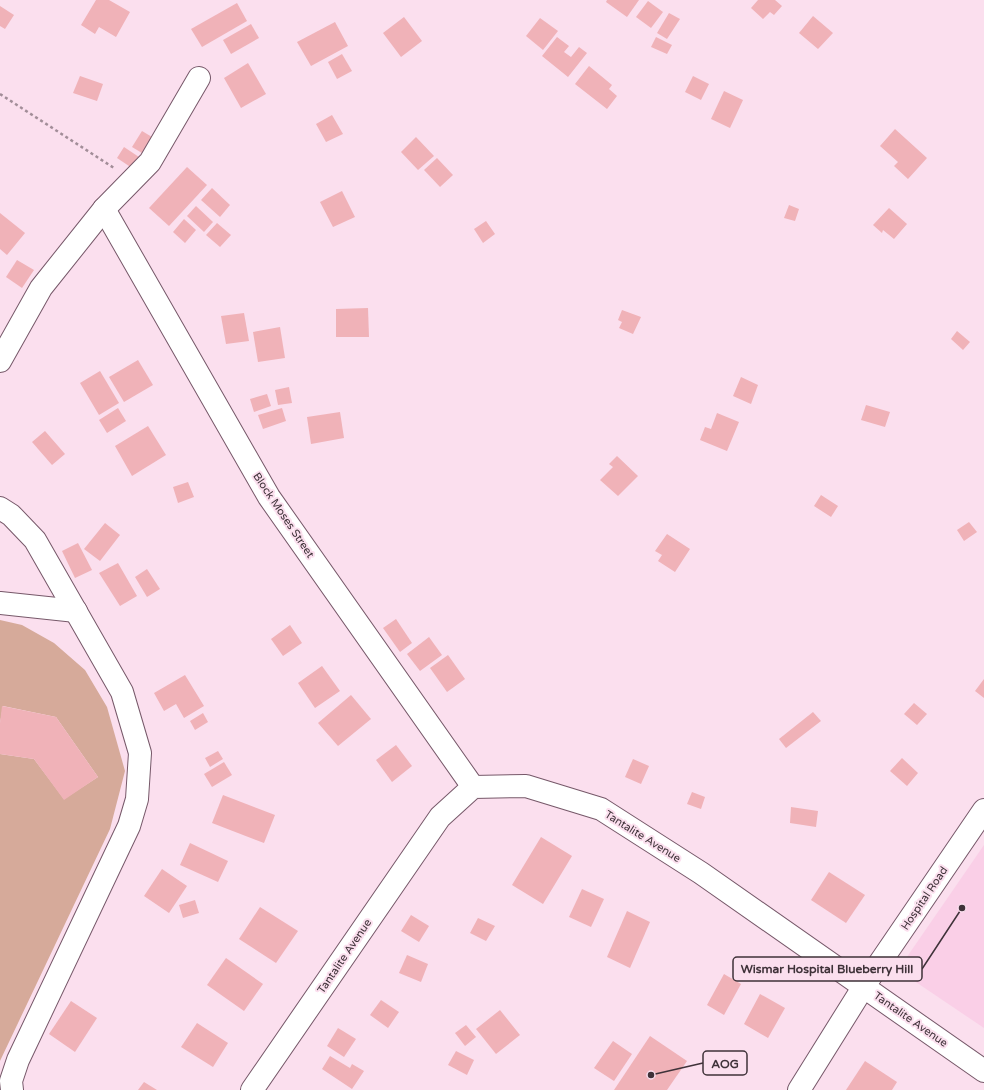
<svg xmlns="http://www.w3.org/2000/svg" width="984" height="1090" font-family="'Varela Round',sans-serif">
	<rect width="100%" height="100%" fill="#fbdfee"/>
	<path fill="#facfe7" d="M 984,845 L 984,1028 L 898,970 Z"/>
	<path fill="#d6aa9a" d="M 0,620 L 22,625 L 54,643 L 85,670 L 107,707 L 125,771 L 110,829 L 0,1061 L 0,754 L 34,759 L 64,799 L 98,777 L 56,717 L 3,706 L 0,723 Z"/>
	<g fill="#f0b2b8">
		<path d="M 96,0 L 109,0 L 130,12 L 116,37 L 99,27 L 95,34 L 81,25 Z"/>
		<path d="M 607,0 L 639,0 L 627,17 L 606,2 Z"/>
		<path d="M 758,0 L 775,0 L 782,6 L 774,15 L 770,12 L 763,19 L 751,8 Z"/>
		<path d="M 648,1 L 663,12 L 651,28 L 636,17 Z"/>
		<path d="M 237,3 L 247,21 L 202,47 L 191,29 Z"/>
		<path d="M 0,6 L 14,15 L 5,29 L 0,26 Z"/>
		<path d="M 669,13 L 680,19 L 667,39 L 657,33 Z"/>
		<path d="M 813,16 L 833,33 L 818,49 L 799,33 Z"/>
		<path d="M 404,17 L 422,41 L 401,57 L 383,33 Z"/>
		<path d="M 540,18 L 558,31 L 543,50 L 526,36 Z"/>
		<path d="M 335,22 L 348,46 L 311,66 L 297,42 Z"/>
		<path d="M 251,24 L 259,38 L 231,54 L 223,40 Z"/>
		<path d="M 557,37 L 569,46 L 564,52 L 571,57 L 579,47 L 587,53 L 568,77 L 542,56 Z"/>
		<path d="M 656,37 L 672,45 L 667,54 L 651,47 Z"/>
		<path d="M 342,54 L 352,71 L 337,79 L 328,62 Z"/>
		<path d="M 248,63 L 266,94 L 241,108 L 224,78 Z"/>
		<path d="M 589,66 L 612,85 L 609,89 L 617,96 L 607,109 L 575,84 Z"/>
		<path d="M 80,76 L 103,84 L 97,101 L 73,93 Z"/>
		<path d="M 693,76 L 709,84 L 701,100 L 685,92 Z"/>
		<path d="M 724,91 L 743,100 L 730,128 L 711,119 Z"/>
		<path d="M 332,115 L 343,134 L 326,142 L 316,124 Z"/>
		<path d="M 895,129 L 927,158 L 908,179 L 894,166 L 898,162 L 880,146 Z"/>
		<path d="M 142,131 L 152,137 L 142,153 L 132,147 Z"/>
		<path d="M 416,137 L 434,156 L 418,170 L 401,152 Z"/>
		<path d="M 124,147 L 139,157 L 132,168 L 117,158 Z"/>
		<path d="M 437,158 L 453,175 L 440,187 L 424,170 Z"/>
		<path d="M 187,167 L 207,185 L 169,226 L 149,208 Z"/>
		<path d="M 212,188 L 230,205 L 220,217 L 201,200 Z"/>
		<path d="M 342,191 L 355,217 L 333,227 L 320,202 Z"/>
		<path d="M 789,205 L 799,209 L 795,221 L 784,218 Z"/>
		<path d="M 196,206 L 213,222 L 204,232 L 187,216 Z"/>
		<path d="M 889,208 L 907,224 L 894,239 L 883,230 L 882,233 L 873,225 Z"/>
		<path d="M 0,213 L 25,233 L 7,255 L 0,249 Z"/>
		<path d="M 184,219 L 196,230 L 185,243 L 173,232 Z"/>
		<path d="M 486,221 L 495,234 L 483,243 L 474,229 Z"/>
		<path d="M 217,223 L 231,235 L 220,247 L 206,235 Z"/>
		<path d="M 17,260 L 34,270 L 22,288 L 6,277 Z"/>
		<path d="M 368,308 L 369,337 L 336,337 L 336,309 Z"/>
		<path d="M 622,310 L 641,317 L 633,334 L 619,328 L 622,322 L 618,320 Z"/>
		<path d="M 244,313 L 249,341 L 226,344 L 221,316 Z"/>
		<path d="M 280,327 L 285,358 L 258,362 L 253,332 Z"/>
		<path d="M 957,331 L 970,342 L 963,350 L 951,339 Z"/>
		<path d="M 138,360 L 153,385 L 124,402 L 109,377 Z"/>
		<path d="M 100,371 L 119,403 L 99,415 L 80,383 Z"/>
		<path d="M 741,377 L 758,385 L 751,404 L 733,396 Z"/>
		<path d="M 289,387 L 292,403 L 278,405 L 275,390 Z"/>
		<path d="M 267,394 L 271,406 L 254,412 L 250,399 Z"/>
		<path d="M 866,405 L 890,412 L 885,427 L 861,420 Z"/>
		<path d="M 118,408 L 126,421 L 107,433 L 99,420 Z"/>
		<path d="M 282,408 L 286,421 L 263,429 L 258,415 Z"/>
		<path d="M 340,412 L 344,438 L 311,444 L 307,417 Z"/>
		<path d="M 717,413 L 739,422 L 727,451 L 700,440 L 705,427 L 711,429 Z"/>
		<path d="M 148,426 L 166,455 L 132,476 L 115,446 Z"/>
		<path d="M 45,431 L 65,454 L 52,465 L 32,442 Z"/>
		<path d="M 617,456 L 638,476 L 618,496 L 600,480 L 613,467 L 609,464 Z"/>
		<path d="M 188,482 L 194,497 L 178,503 L 173,487 Z"/>
		<path d="M 821,495 L 838,506 L 831,517 L 814,506 Z"/>
		<path d="M 969,522 L 977,532 L 964,541 L 957,530 Z"/>
		<path d="M 105,523 L 120,535 L 100,561 L 84,549 Z"/>
		<path d="M 667,534 L 690,549 L 675,572 L 658,561 L 662,555 L 655,551 Z"/>
		<path d="M 78,543 L 92,570 L 75,578 L 62,551 Z"/>
		<path d="M 118,563 L 137,596 L 120,606 L 99,573 Z"/>
		<path d="M 147,569 L 160,589 L 147,597 L 135,577 Z"/>
		<path d="M 396,619 L 412,643 L 400,652 L 383,628 Z"/>
		<path d="M 290,625 L 302,643 L 283,656 L 271,639 Z"/>
		<path d="M 429,637 L 442,655 L 420,671 L 407,654 Z"/>
		<path d="M 448,655 L 465,679 L 447,692 L 430,668 Z"/>
		<path d="M 322,666 L 340,691 L 315,708 L 298,683 Z"/>
		<path d="M 185,675 L 204,706 L 184,718 L 176,704 L 164,711 L 154,693 Z"/>
		<path d="M 984,679 L 984,698 L 975,691 Z"/>
		<path d="M 351,695 L 371,719 L 338,746 L 318,723 Z"/>
		<path d="M 914,703 L 927,714 L 917,725 L 904,714 Z"/>
		<path d="M 2,706 L 56,717 L 98,777 L 64,800 L 34,759 L 0,754 L 0,723 Z"/>
		<path d="M 813,712 L 821,721 L 786,748 L 779,739 Z"/>
		<path d="M 203,713 L 208,722 L 195,730 L 190,721 Z"/>
		<path d="M 396,745 L 412,766 L 392,782 L 376,760 Z"/>
		<path d="M 218,751 L 223,759 L 210,767 L 205,758 Z"/>
		<path d="M 902,758 L 918,773 L 907,786 L 890,771 Z"/>
		<path d="M 633,759 L 649,766 L 641,784 L 625,777 Z"/>
		<path d="M 224,762 L 232,775 L 212,787 L 204,774 Z"/>
		<path d="M 692,792 L 705,797 L 701,809 L 687,804 Z"/>
		<path d="M 223,795 L 275,815 L 264,843 L 212,823 Z"/>
		<path d="M 791,807 L 818,811 L 816,827 L 790,823 Z"/>
		<path d="M 541,837 L 572,856 L 543,904 L 512,885 Z"/>
		<path d="M 190,843 L 228,861 L 218,882 L 180,865 Z"/>
		<path d="M 162,869 L 187,886 L 169,913 L 144,896 Z"/>
		<path d="M 829,872 L 865,895 L 846,923 L 811,900 Z"/>
		<path d="M 582,889 L 604,899 L 591,927 L 569,917 Z"/>
		<path d="M 195,900 L 199,913 L 183,918 L 179,905 Z"/>
		<path d="M 260,907 L 298,931 L 276,963 L 239,939 Z"/>
		<path d="M 627,911 L 650,922 L 630,968 L 607,957 Z"/>
		<path d="M 411,915 L 429,926 L 419,942 L 401,931 Z"/>
		<path d="M 478,918 L 495,926 L 486,941 L 470,933 Z"/>
		<path d="M 407,955 L 428,964 L 421,982 L 399,973 Z"/>
		<path d="M 226,958 L 263,984 L 244,1011 L 207,985 Z"/>
		<path d="M 724,974 L 741,984 L 724,1015 L 707,1005 Z"/>
		<path d="M 760,994 L 785,1008 L 768,1038 L 744,1024 Z"/>
		<path d="M 381,1000 L 399,1012 L 388,1028 L 370,1015 Z"/>
		<path d="M 71,1001 L 97,1018 L 75,1052 L 49,1034 Z"/>
		<path d="M 500,1010 L 520,1035 L 496,1054 L 476,1029 Z"/>
		<path d="M 197,1023 L 228,1043 L 213,1067 L 181,1047 Z"/>
		<path d="M 466,1025 L 476,1037 L 465,1046 L 455,1033 Z"/>
		<path d="M 338,1028 L 356,1039 L 344,1057 L 327,1046 Z"/>
		<path d="M 650,1036 L 687,1061 L 667,1090 L 614,1090 Z"/>
		<path d="M 613,1041 L 632,1054 L 614,1081 L 594,1068 Z"/>
		<path d="M 456,1051 L 474,1060 L 467,1075 L 448,1065 Z"/>
		<path d="M 330,1056 L 350,1068 L 352,1064 L 364,1071 L 352,1089 L 322,1069 Z"/>
		<path d="M 865,1061 L 897,1082 L 892,1090 L 846,1090 Z"/>
		<path d="M 144,1082 L 157,1090 L 138,1090 Z"/>
	</g>
	<g fill="none" stroke-linecap="round" stroke-linejoin="round">
		<g stroke="#765869" stroke-width="24">
			<g id="street">
				<path d="M 104,209 L 269,497 L 473,787"/>
				<path d="M 0,361 L 41,288 L 104,209 L 150,162 L 199,78"/>
				<path d="M 0,508 L 11,515 L 35,540 L 122,692 L 140,753 L 137,799 L 129,826 L 18,1060 L 11,1081 L 12,1090"/>
				<path d="M 0,603 L 76,611"/>
				<path d="M 252,1090 L 440,817 L 473,787 L 526,786 L 601,809 L 701,873 L 984,1071"/>
				<path d="M 799,1090 L 864,986 L 984,810"/>
			</g>
		</g>
		<path stroke="#a28d98" stroke-width="2.5" stroke-dasharray="3 3" stroke-linecap="butt" d="M 0,94 L 114,168"/>
		<use href="#street" stroke="#fff" stroke-width="22"/>
	</g>
	<g text-anchor="middle" stroke-width="4" stroke-linejoin="round" paint-order="stroke">
		<g font-size="11" fill="#3f3239" stroke="#fbdfee">
			<text transform="translate(284 515) rotate(56)" y="4">Block Moses Street</text>
			<text transform="translate(643 836) rotate(32)" y="4">Tantalite Avenue</text>
			<text transform="translate(924 898) rotate(-56)" y="4">Hospital Road</text>
			<text transform="translate(344 956) rotate(-56)" y="4">Tantalite Avenue</text>
			<text transform="translate(911 1019) rotate(35)" y="4">Tantalite Avenue</text>
		</g>
	</g>
	<path fill="none" stroke="#3f3239" stroke-width="1.5" d="M962 908L922 969M651 1075L703 1063"/>
	<g fill="#3f3239" stroke="#fbdfee" stroke-width="1.5">
		<circle cx="962" cy="908" r="4"/>
		<circle cx="651" cy="1075" r="4"/>
	</g>
	<g fill="#fbdfee" stroke="#3f3239" stroke-width="1.5">
		<rect x="733" y="957" width="189" height="24" rx="4"/>
		<rect x="703" y="1051" width="44" height="24" rx="4"/>
	</g>
	<g font-size="12" text-anchor="middle" font-weight="bold" fill="#3f3239">
		<text x="827" y="973">Wismar Hospital Blueberry Hill</text>
		<text x="725" y="1068">AOG</text>
	</g>
</svg>
